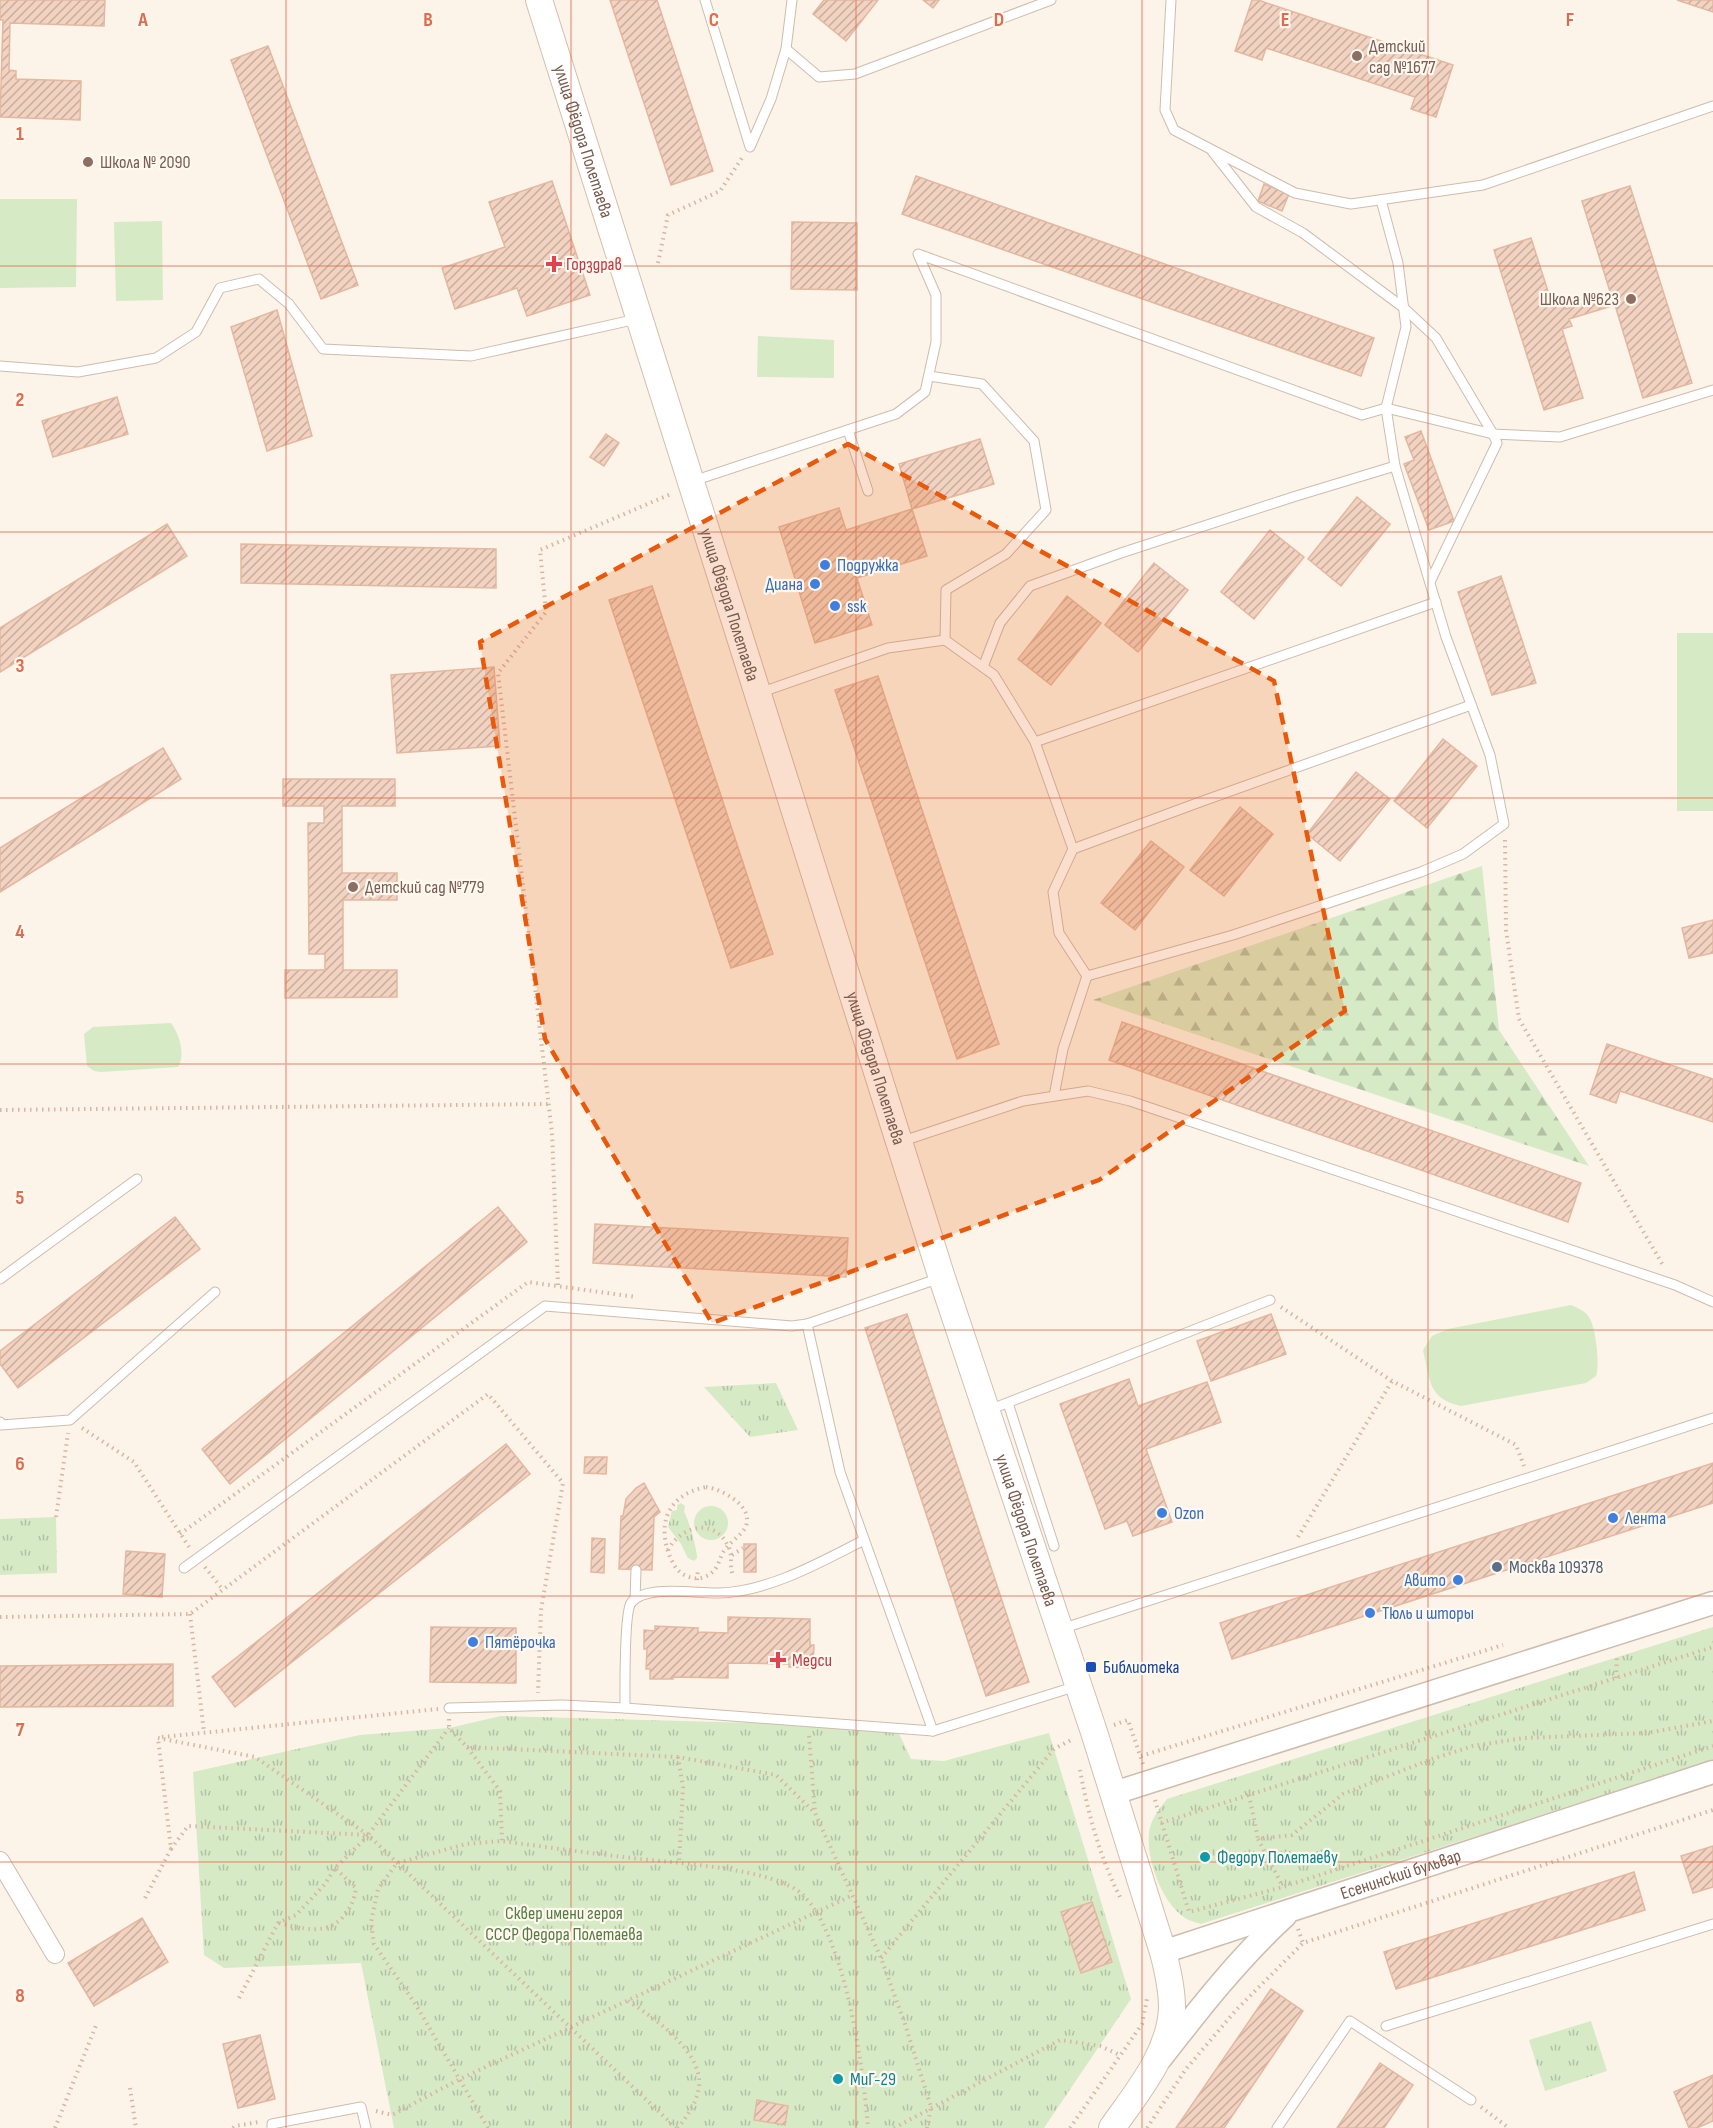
<svg xmlns="http://www.w3.org/2000/svg" width="1713" height="2128" font-family="'Sofia Sans Condensed',sans-serif">
	<defs>
		<pattern id="forest-firs" width="22" height="20" patternUnits="userSpaceOnUse" patternTransform="scale(1.5)"><rect width="22" height="20" fill="#d6eac6"/><path d="M5 1l3.5 6h-7zM16 11l3.5 6h-7z" fill="#b2c1a3"/></pattern>
		<pattern id="park-tufts" width="24" height="20" patternUnits="userSpaceOnUse" patternTransform="scale(1.5)"><rect width="24" height="20" fill="#d6eac6"/><path d="M3 7l-1-3M5 7V3M7 7l1-3M15 17l-1-3M17 17v-4M19 17l1-3" fill="none" stroke="#b2c1a3"/></pattern>
		<pattern id="building-hatch" width="6" height="6" patternUnits="userSpaceOnUse" patternTransform="scale(1.5)"><rect width="6" height="6" fill="#f2d2c0"/><path d="M-1 1l2-2M0 6l6-6M5 7l2-2" fill="none" stroke="#c9ad9e"/></pattern>
	</defs>
	<rect width="100%" height="100%" fill="#fcf4e8"/>
	<path fill="url(#forest-firs)" d="M 1482,866 L 1499,1030 L 1589,1166 L 1093,1000 Z"/>
	<g fill="url(#park-tufts)">
		<path d="M 776,1383 L 798,1430 L 750,1437 L 704,1387 Z"/>
		<path d="M 681,1503 L 685,1506 L 684,1512 C 688,1517 698,1553 697,1558 L 694,1561 L 688,1558 L 681,1544 L 668,1527 L 672,1511 L 677,1510 L 677,1505 Z"/>
		<circle cx="711" cy="1523" r="17"/>
		<path d="M 56,1517 L 57,1573 L 0,1575 L 0,1519 Z"/>
		<path d="M 1713,1627 L 1713,1760 L 1201,1924 C 1194,1922 1186,1920 1180,1914 C 1160,1897 1146,1857 1149,1832 C 1151,1819 1159,1809 1167,1799 Z"/>
		<path d="M 501,1716 L 896,1727 L 911,1759 L 944,1761 L 1049,1733 L 1131,1999 L 1044,2128 L 394,2128 L 361,1963 L 224,1968 L 204,1955 L 193,1772 L 360,1735 L 449,1728 Z"/>
		<path d="M 1591,2021 L 1607,2071 L 1545,2091 L 1529,2040 Z"/>
	</g>
	<g fill="#d6eac6">
		<path d="M 0,199 L 77,199 L 76,287 L 0,288 Z"/>
		<path d="M 162,221 L 163,300 L 116,301 L 114,222 Z"/>
		<path d="M 758,336 L 834,340 L 834,378 L 757,377 Z"/>
		<rect x="1677" y="633" width="36" height="178"/>
		<path d="M 171,1023 C 179,1034 186,1055 178,1067 L 101,1072 L 94,1071 L 87,1066 L 84,1034 L 93,1027 Z"/>
		<path d="M 1571,1305 C 1578,1308 1587,1312 1590,1319 C 1596,1330 1600,1365 1596,1376 L 1586,1383 L 1461,1406 C 1428,1399 1430,1380 1423,1350 L 1432,1336 L 1448,1329 Z"/>
	</g>
	<g fill="url(#building-hatch)" stroke="#e4b8a0" stroke-width="1.5">
		<path d="M 0,0 L 105,0 L 104,26 L 10,23 L 9,70 L 16,71 L 16,79 L 81,81 L 80,120 L 0,117 L 3,20 L 0,20 Z"/>
		<path d="M 610,0 L 657,0 L 713,171 L 671,185 Z"/>
		<path d="M 824,0 L 878,0 L 846,41 L 813,14 Z"/>
		<path d="M 923,0 L 939,0 L 933,8 Z"/>
		<path d="M 1252,0 L 1258,0 L 1453,65 L 1436,117 L 1411,109 L 1415,97 L 1266,48 L 1262,60 L 1235,51 Z"/>
		<path d="M 1677,0 L 1713,0 L 1713,12 Z"/>
		<path d="M 268,46 L 358,285 L 321,299 L 231,60 Z"/>
		<path d="M 916,176 L 1374,338 L 1361,376 L 902,214 Z"/>
		<path d="M 552,181 L 590,295 L 527,316 L 517,288 L 455,309 L 442,268 L 505,247 L 489,202 Z"/>
		<path d="M 1264,184 L 1289,194 L 1282,211 L 1258,201 Z"/>
		<path d="M 1630,186 L 1692,383 L 1643,398 L 1615,305 L 1569,319 L 1572,326 L 1562,329 L 1583,398 L 1544,410 L 1494,250 L 1531,238 L 1553,307 L 1564,303 L 1566,309 L 1611,295 L 1582,201 Z"/>
		<path d="M 792,222 L 857,223 L 857,290 L 791,289 Z"/>
		<path d="M 277,310 L 312,436 L 267,451 L 231,327 Z"/>
		<path d="M 117,397 L 128,434 L 53,457 L 42,421 Z"/>
		<path d="M 1421,431 L 1454,521 L 1429,530 L 1404,464 L 1414,460 L 1405,437 Z"/>
		<path d="M 606,434 L 619,443 L 604,466 L 590,457 Z"/>
		<path d="M 980,439 L 994,484 L 912,509 L 899,464 Z"/>
		<path d="M 1357,497 L 1390,524 L 1341,586 L 1308,559 Z"/>
		<path d="M 839,508 L 846,530 L 912,509 L 927,556 L 857,578 L 872,625 L 815,643 L 779,527 Z"/>
		<path d="M 167,524 L 187,556 L 0,672 L 0,628 Z"/>
		<path d="M 1270,530 L 1304,557 L 1254,619 L 1221,592 Z"/>
		<path d="M 241,544 L 496,549 L 496,588 L 241,583 Z"/>
		<path d="M 1154,563 L 1188,590 L 1138,652 L 1105,625 Z"/>
		<path d="M 1501,576 L 1536,683 L 1492,695 L 1458,592 Z"/>
		<path d="M 652,586 L 773,954 L 731,968 L 609,600 Z"/>
		<path d="M 1067,596 L 1101,623 L 1051,685 L 1018,659 Z"/>
		<path d="M 494,667 L 500,746 L 397,753 L 391,675 Z"/>
		<path d="M 878,676 L 999,1044 L 957,1059 L 835,690 Z"/>
		<path d="M 1443,739 L 1477,766 L 1427,828 L 1394,801 Z"/>
		<path d="M 163,748 L 181,779 L 0,892 L 0,848 Z"/>
		<path d="M 1356,772 L 1390,799 L 1340,861 L 1307,834 Z"/>
		<path d="M 283,779 L 395,779 L 395,806 L 342,806 L 342,873 L 397,873 L 397,900 L 343,900 L 343,970 L 397,970 L 397,997 L 285,998 L 285,970 L 325,970 L 325,954 L 309,954 L 308,823 L 324,823 L 324,806 L 283,806 Z"/>
		<path d="M 1240,807 L 1273,834 L 1224,896 L 1190,870 Z"/>
		<path d="M 1151,841 L 1184,867 L 1135,930 L 1101,903 Z"/>
		<path d="M 1713,920 L 1713,953 L 1689,958 L 1682,928 Z"/>
		<path d="M 1122,1022 L 1581,1183 L 1568,1222 L 1109,1060 Z"/>
		<path d="M 1607,1044 L 1713,1079 L 1713,1122 L 1620,1091 L 1616,1103 L 1590,1094 Z"/>
		<path d="M 498,1207 L 527,1242 L 230,1484 L 202,1449 Z"/>
		<path d="M 175,1217 L 200,1249 L 18,1388 L 0,1364 L 0,1351 Z"/>
		<path d="M 595,1224 L 848,1238 L 846,1277 L 593,1263 Z"/>
		<path d="M 907,1314 L 1029,1682 L 986,1696 L 865,1328 Z"/>
		<path d="M 1271,1314 L 1286,1354 L 1211,1381 L 1197,1341 Z"/>
		<path d="M 1129,1379 L 1138,1406 L 1207,1382 L 1221,1422 L 1146,1449 L 1172,1522 L 1133,1536 L 1127,1521 L 1105,1529 L 1060,1404 Z"/>
		<path d="M 506,1444 L 530,1474 L 235,1707 L 212,1677 Z"/>
		<path d="M 585,1457 L 607,1457 L 606,1474 L 584,1473 Z"/>
		<path d="M 1713,1463 L 1713,1503 L 1232,1659 L 1220,1623 Z"/>
		<path d="M 644,1483 L 660,1512 L 654,1517 L 652,1570 L 619,1569 L 621,1516 L 623,1516 L 626,1499 L 636,1488 Z"/>
		<path d="M 592,1538 L 605,1539 L 604,1573 L 591,1572 Z"/>
		<rect x="744" y="1544" width="12" height="28"/>
		<path d="M 126,1551 L 165,1554 L 162,1597 L 123,1594 Z"/>
		<path d="M 728,1617 L 810,1619 L 810,1645 L 814,1645 L 813,1668 L 789,1667 L 789,1664 L 728,1663 L 728,1678 L 673,1677 L 673,1679 L 650,1679 L 650,1669 L 646,1669 L 647,1649 L 644,1649 L 644,1630 L 655,1631 L 655,1626 L 698,1628 L 698,1632 L 728,1633 Z"/>
		<path d="M 431,1627 L 516,1628 L 516,1683 L 430,1682 Z"/>
		<path d="M 173,1664 L 173,1706 L 0,1707 L 0,1666 Z"/>
		<path d="M 1713,1846 L 1713,1887 L 1693,1893 L 1681,1856 Z"/>
		<path d="M 1634,1872 L 1645,1910 L 1396,1989 L 1384,1952 Z"/>
		<path d="M 1092,1902 L 1112,1962 L 1081,1973 L 1061,1912 Z"/>
		<path d="M 142,1918 L 168,1962 L 94,2006 L 68,1963 Z"/>
		<path d="M 1271,1989 L 1303,2011 L 1224,2128 L 1176,2128 Z"/>
		<path d="M 260,2035 L 275,2099 L 238,2108 L 223,2044 Z"/>
		<path d="M 1380,2063 L 1413,2085 L 1384,2128 L 1337,2128 Z"/>
		<path d="M 1713,2075 L 1713,2121 L 1697,2128 L 1689,2128 L 1674,2092 Z"/>
		<path d="M 757,2100 L 788,2106 L 785,2125 L 754,2120 Z"/>
	</g>
	<g fill="none" stroke-linecap="round" stroke-linejoin="round">
		<g stroke="#cebcae" stroke-width="11">
			<g id="service">
				<path d="M 705,0 L 750,147 L 771,99 L 786,49"/>
				<path d="M 792,0 L 786,49 L 819,77 L 855,74 L 1051,0"/>
				<path d="M 1171,0 L 1165,110 L 1174,130 L 1295,193 L 1351,204 L 1483,185 L 1713,106"/>
				<path d="M 1212,151 L 1256,207 L 1303,233 L 1404,308 L 1436,338 L 1493,434 L 1497,443 L 1430,582"/>
				<path d="M 0,366 L 78,372 L 156,358 L 196,332 L 220,288 L 259,279 L 289,304 L 323,349 L 471,356 L 637,319"/>
				<path d="M 929,376 L 982,384 L 1034,441 L 1046,510 L 1006,554 L 946,590 L 945,640"/>
				<path d="M 848,430 L 868,491"/>
				<path d="M 693,481 L 896,414 L 925,392 L 936,342 L 936,295 L 918,254 L 1362,415 L 1386,408 L 1493,434 L 1560,437 L 1713,390"/>
				<path d="M 983,667 L 1000,623 L 1030,586 L 1121,553 L 1293,497 L 1395,466"/>
				<path d="M 759,693 L 888,648 L 945,640 L 994,675 L 1035,742 L 1073,849 L 1053,892 L 1059,933 L 1087,976 L 1063,1049 L 1054,1096"/>
				<path d="M 1035,742 L 1436,602"/>
				<path d="M 1073,849 L 1200,802 L 1471,705"/>
				<path d="M 1087,976 L 1233,935 L 1421,872 L 1463,854 L 1504,824 L 1490,755 L 1446,637 L 1395,466 L 1386,408 L 1406,327 L 1398,263 L 1381,200"/>
				<path d="M 900,1142 L 1023,1101 L 1088,1091 L 1130,1101 L 1675,1285 L 1713,1302"/>
				<path d="M 940,1278 L 807,1324 L 840,1472 L 933,1731 L 1077,1686"/>
				<path d="M 0,1279 L 137,1179"/>
				<path d="M 1008,1403 L 1054,1546"/>
				<path d="M 989,1410 L 1270,1300"/>
				<path d="M 0,1422 L 1,1425 L 70,1420 L 215,1292"/>
				<path d="M 184,1568 L 545,1306 L 792,1326 L 807,1324"/>
				<path d="M 635,1599 L 636,1570"/>
				<path d="M 1061,1629 L 1713,1418"/>
				<path d="M 449,1708 L 562,1705 L 625,1708 L 933,1731"/>
				<path d="M 625,1708 C 625,1690 624,1613 631,1603 C 645,1584 696,1594 719,1593 C 768,1592 821,1562 864,1540"/>
				<path d="M 1386,2026 L 1713,1924"/>
				<path d="M 272,2128 L 272,2124 L 361,2107 L 366,2128"/>
				<path d="M 1277,2128 L 1350,2021 L 1471,2100"/>
			</g>
		</g>
		<g stroke="#cebcae" stroke-width="20">
			<path id="minor" d="M 0,1861 L 55,1954"/>
		</g>
		<g stroke="#cebcae" stroke-width="25">
			<g id="tertiary">
				<path d="M 1114,1793 L 1713,1603"/>
				<path id="s1" d="M 1163,1952 L 1713,1772"/>
				<path d="M 1161,2058 C 1200,2008 1239,1958 1285,1916"/>
			</g>
		</g>
		<g stroke="#d4beae" stroke-width="28">
			<g id="secondary">
				<path id="s2" d="M 539,0 L 942,1278 L 1094,1732 L 1163,1952 C 1168,1971 1172,1989 1172,2008 C 1170,2054 1137,2092 1112,2128"/>
			</g>
		</g>
		<g stroke="#d7b6a3" stroke-width="4" stroke-dasharray="1.5 4.5" stroke-linecap="butt">
			<path d="M 658,263 L 668,215 L 720,191 L 742,158"/>
			<path d="M 1505,840 L 1506,930 L 1519,1019 L 1664,1267"/>
			<path d="M 0,1110 L 549,1104"/>
			<path d="M 558,1285 L 552,1133 L 498,673 L 546,612 L 540,550 L 671,494"/>
			<path d="M 1281,1307 L 1392,1381 L 1516,1445 L 1524,1466"/>
			<path d="M 82,1428 L 134,1462 L 189,1547"/>
			<path d="M 706,1487 C 722,1489 756,1507 745,1528 C 741,1535 732,1541 726,1548 C 721,1554 720,1561 716,1568 C 705,1584 683,1580 674,1565 C 655,1530 664,1495 706,1487 Z"/>
			<path d="M 56,1517 L 68,1433"/>
			<path d="M 180,1534 L 528,1282 L 636,1297"/>
			<path d="M 1298,1537 L 1392,1381"/>
			<path d="M 668,1550 C 681,1526 714,1517 728,1546 C 734,1556 728,1567 734,1577"/>
			<path d="M 732,1555 L 743,1548"/>
			<path d="M 205,1567 L 223,1590"/>
			<path d="M 697,1580 L 698,1570"/>
			<path d="M 190,1614 L 204,1732"/>
			<path d="M 0,1617 L 190,1614 L 488,1394 L 563,1483 L 541,1610 L 538,1693"/>
			<path d="M 1616,1678 L 1617,1655"/>
			<path d="M 449,1719 L 449,1728 L 467,1747 L 500,1791 L 502,1841"/>
			<path d="M 1114,1725 L 1128,1720 L 1143,1764"/>
			<path d="M 809,1736 L 815,1812"/>
			<path d="M 162,1737 L 438,1709"/>
			<path d="M 158,1738 L 255,1757 L 368,1835 L 676,2128"/>
			<path d="M 467,1747 L 678,1757 L 776,1775 L 815,1813 L 881,1958 L 905,2024 L 931,2107 L 927,2128"/>
			<path d="M 1141,1756 L 1503,1645"/>
			<path d="M 678,1757 L 683,1787 L 679,1864"/>
			<path d="M 1080,1770 C 1088,1814 1100,1857 1120,1897"/>
			<path d="M 1249,1795 L 1258,1839 L 1292,1835 L 1343,1794 L 1429,1760 L 1473,1746 L 1524,1738 L 1647,1733 L 1713,1721"/>
			<path d="M 1155,1800 L 1189,1912 L 1283,1887 L 1713,1746"/>
			<path d="M 1161,1823 L 1713,1647"/>
			<path d="M 1258,1839 L 1283,1887"/>
			<path d="M 171,1849 L 188,1826 L 368,1835 L 449,1728"/>
			<path d="M 145,1898 L 171,1849 L 158,1738"/>
			<path d="M 279,1923 C 301,1928 325,1936 342,1918 C 351,1907 354,1901 356,1888 L 335,1868"/>
			<path d="M 1298,1929 L 1303,1943"/>
			<path d="M 881,1958 L 1054,1749 L 1073,1739"/>
			<path d="M 239,1998 L 278,1923 L 296,1915 L 325,1884 L 335,1868 L 368,1836"/>
			<path d="M 628,2001 C 654,2018 703,2051 699,2087 C 697,2103 687,2116 678,2128"/>
			<path d="M 130,2088 L 136,2128"/>
			<path d="M 1481,2107 L 1509,2128"/>
			<path d="M 376,2111 L 392,2115 L 460,2079 L 853,1895"/>
			<path d="M 55,2128 L 97,2023"/>
			<path d="M 233,2128 L 235,2126 L 259,2122"/>
			<path d="M 488,2128 L 416,2005 L 374,1944 L 371,1922 L 378,1889 L 397,1863 L 466,1844 L 502,1841 C 545,1847 589,1853 632,1858 C 672,1863 776,1868 803,1895 C 846,1938 863,2067 868,2128"/>
			<path d="M 894,2128 L 1060,2040 L 1100,2046 L 1120,2055"/>
			<path d="M 1070,2128 L 1142,2024 L 1147,1999"/>
			<path d="M 1147,2128 L 1186,2069 L 1237,2009 L 1303,1943 L 1713,1810"/>
		</g>
		<use href="#service" stroke="#fff" stroke-width="9"/>
		<use href="#minor" stroke="#fff" stroke-width="18"/>
		<use href="#tertiary" stroke="#fff" stroke-width="22"/>
		<use href="#secondary" stroke="#fff" stroke-width="26"/>
	</g>
	<path fill="#e8590c" fill-opacity="0.2" stroke="#e8590c" stroke-width="4.5" stroke-dasharray="12 8" stroke-linejoin="round" d="M 848,444 L 1274,681 L 1345,1011 L 1099,1180 L 712,1323 L 545,1039 L 480,642 Z"/>
	<path fill="none" stroke="#df6c4f" stroke-width="1.5" stroke-opacity="0.55" d="M 286,0 L 286,2128M 571,0 L 571,2128M 856,0 L 856,2128M 1142,0 L 1142,2128M 1428,0 L 1428,2128M 0,266 L 1713,266M 0,532 L 1713,532M 0,798 L 1713,798M 0,1064 L 1713,1064M 0,1330 L 1713,1330M 0,1596 L 1713,1596M 0,1862 L 1713,1862"/>
	<g fill="#8d6e63" stroke="#fff8ef" stroke-width="2">
		<circle cx="1357" cy="56" r="6"/>
		<circle cx="88" cy="162" r="6"/>
		<circle cx="1631" cy="299" r="6"/>
		<circle cx="353" cy="887" r="6"/>
	</g>
	<g fill="#e0444e" stroke="#fff8ef" stroke-width="2">
		<path d="M551 255h6v6h6v6h-6v6h-6v-6h-6v-6h6z"/>
		<path d="M775 1651h6v6h6v6h-6v6h-6v-6h-6v-6h6z"/>
	</g>
	<g fill="#3f7fe0" stroke="#fff8ef" stroke-width="2">
		<circle cx="825" cy="565" r="6"/>
		<circle cx="815" cy="584" r="6"/>
		<circle cx="835" cy="606" r="6"/>
		<circle cx="1162" cy="1513" r="6"/>
		<circle cx="1613" cy="1518" r="6"/>
		<circle cx="1458" cy="1580" r="6"/>
		<circle cx="1370" cy="1613" r="6"/>
		<circle cx="473" cy="1642" r="6"/>
	</g>
	<circle fill="#5c6f8a" stroke="#fff8ef" stroke-width="2" cx="1497" cy="1567" r="6"/>
	<rect fill="#1a4fb4" stroke="#fff8ef" stroke-width="2" x="1085" y="1661" width="12" height="12" rx="3"/>
	<g fill="#0f9aa8" stroke="#fff8ef" stroke-width="2">
		<circle cx="1205" cy="1857" r="6"/>
		<circle cx="838" cy="2079" r="6"/>
	</g>
	<g text-anchor="middle" stroke-width="4.5" stroke-linejoin="round" paint-order="stroke">
		<g font-size="18" fill="#785e54" stroke="#fff8ef" text-anchor="start">
			<text x="1369" y="52">Детский<tspan x="1369" dy="21">сад №1677</tspan></text>
			<text x="100" y="168">Школа № 2090</text>
			<text x="1619" y="305" text-anchor="end">Школа №623</text>
			<text x="365" y="893">Детский сад №779</text>
		</g>
		<g font-size="18" fill="#775a4c" stroke="#fff8ef">
			<text dy="6" stroke="none"><textPath href="#s2" startOffset="148">улица Фёдора Полетаева</textPath></text>
			<text dy="6" stroke="none"><textPath href="#s2" startOffset="634">улица Фёдора Полетаева</textPath></text>
			<text dy="6" stroke="none"><textPath href="#s2" startOffset="1120">улица Фёдора Полетаева</textPath></text>
			<text dy="6" stroke="none"><textPath href="#s2" startOffset="1606">улица Фёдора Полетаева</textPath></text>
			<text dy="6" stroke="none"><textPath href="#s1" startOffset="250">Есенинский бульвар</textPath></text>
		</g>
		<g font-size="18" fill="#be3a42" stroke="#fff8ef" text-anchor="start">
			<text x="566" y="270">Горздрав</text>
			<text x="792" y="1666">Медси</text>
		</g>
		<g font-size="18" fill="#366cbe" stroke="#fff8ef" text-anchor="start">
			<text x="837" y="571">Подружка</text>
			<text x="803" y="590" text-anchor="end">Диана</text>
			<text x="847" y="612">ssk</text>
			<text x="1174" y="1519">Ozon</text>
			<text x="1625" y="1524">Лента</text>
			<text x="1446" y="1586" text-anchor="end">Авито</text>
			<text x="1382" y="1619">Тюль и шторы</text>
			<text x="485" y="1648">Пятёрочка</text>
		</g>
		<g font-size="18" fill="#4e5e75" stroke="#fff8ef" text-anchor="start">
			<text x="1509" y="1573">Москва 109378</text>
		</g>
		<g font-size="18" fill="#164399" stroke="#fff8ef" text-anchor="start">
			<text x="1103" y="1673">Библиотека</text>
		</g>
		<g font-size="18" fill="#0d838f" stroke="#fff8ef" text-anchor="start">
			<text x="1217" y="1863">Федору Полетаеву</text>
			<text x="850" y="2085">МиГ-29</text>
		</g>
		<g font-size="18" fill="#557c43" stroke="#fff8ef">
			<text x="564" y="1919">Сквер имени героя<tspan x="564" dy="21">СССР Федора Полетаева</tspan></text>
		</g>
	</g>
	<g font-size="20" text-anchor="middle" font-weight="bold" fill="#df6c4f" stroke="#fff8ef" stroke-width="4.5" stroke-linejoin="round" paint-order="stroke">
		<text x="143" y="26">A</text>
		<text x="428" y="26">B</text>
		<text x="714" y="26">C</text>
		<text x="999" y="26">D</text>
		<text x="1285" y="26">E</text>
		<text x="1570" y="26">F</text>
		<text x="20" y="140">1</text>
		<text x="20" y="406">2</text>
		<text x="20" y="672">3</text>
		<text x="20" y="938">4</text>
		<text x="20" y="1204">5</text>
		<text x="20" y="1470">6</text>
		<text x="20" y="1736">7</text>
		<text x="20" y="2002">8</text>
	</g>
</svg>
